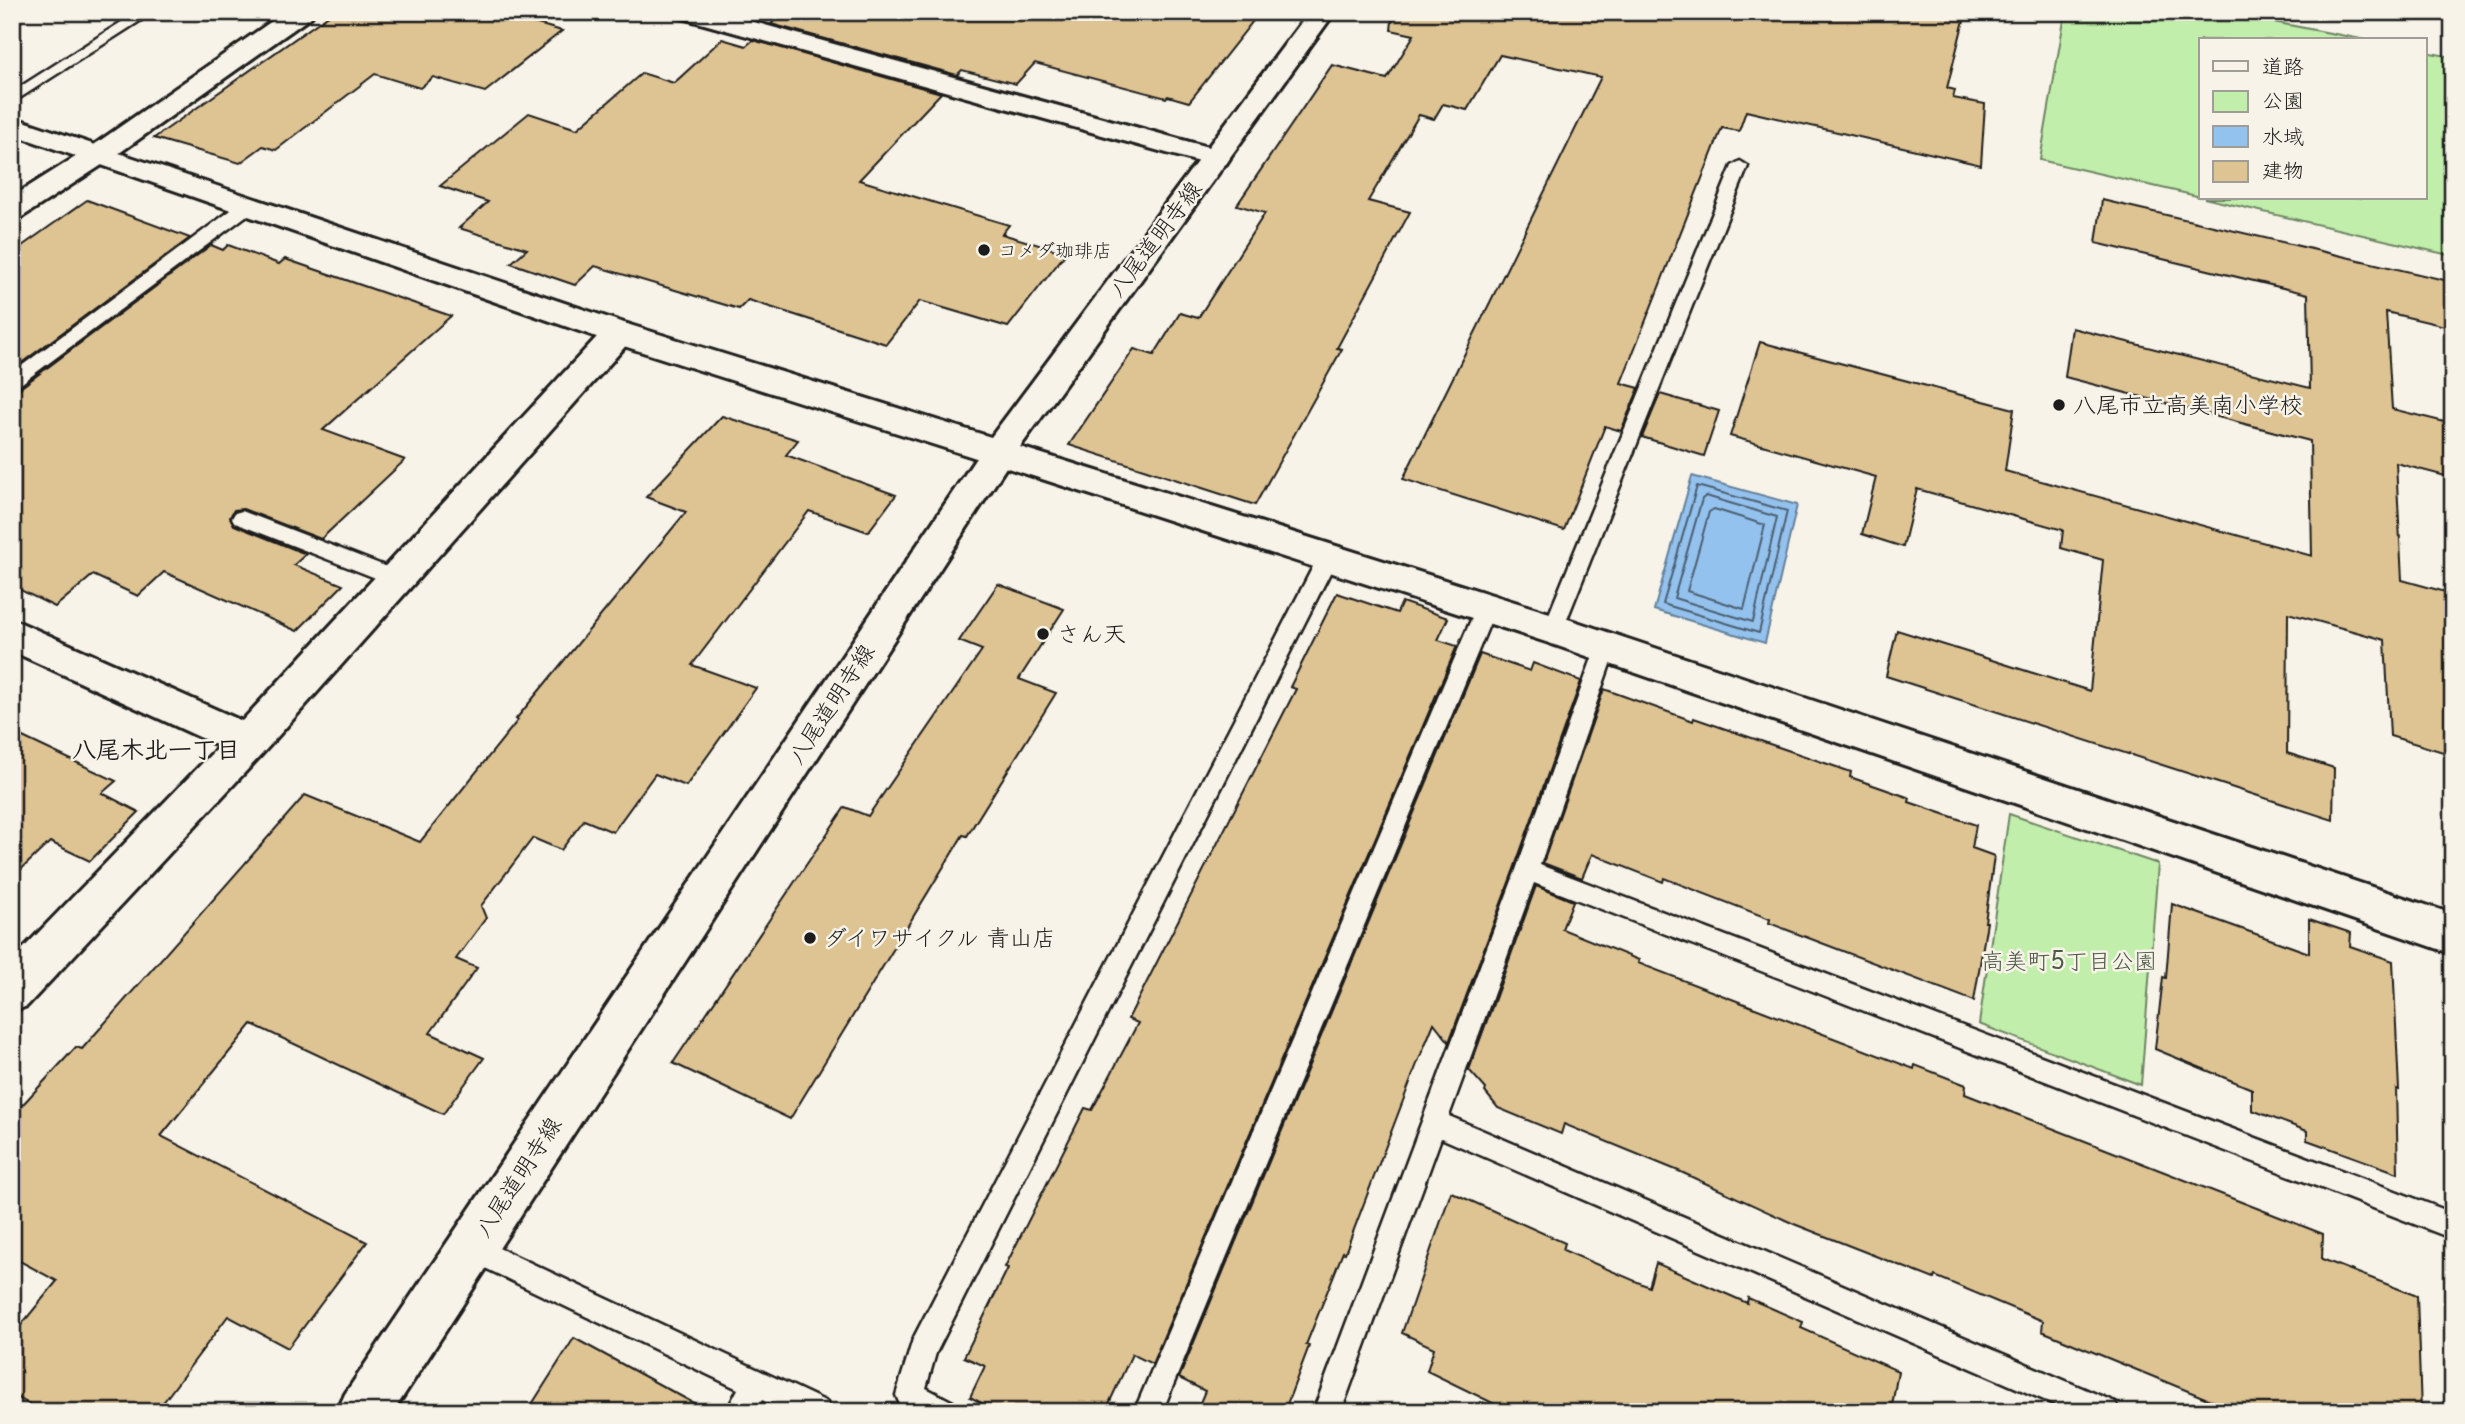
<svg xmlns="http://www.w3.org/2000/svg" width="2465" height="1424" font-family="'Playpen Sans','Klee One',sans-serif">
	<rect width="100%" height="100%" fill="#f7f3e8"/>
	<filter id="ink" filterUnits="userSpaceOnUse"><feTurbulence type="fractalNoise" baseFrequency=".0143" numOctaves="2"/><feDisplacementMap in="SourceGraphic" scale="14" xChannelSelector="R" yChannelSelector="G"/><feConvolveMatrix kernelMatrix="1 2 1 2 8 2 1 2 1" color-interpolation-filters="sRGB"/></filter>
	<g filter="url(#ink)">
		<g fill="#c1eeab" stroke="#6e8564" stroke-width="2">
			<path d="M 2077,12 L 2222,12 L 2366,40 L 2201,40 L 2201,197 L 2040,160 L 2064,20 Z"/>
			<path d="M 2425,52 L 2453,57 L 2453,256 L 2204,198 L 2425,198 Z"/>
			<path d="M 2009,814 L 2158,864 L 2141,1085 L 1979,1024 Z"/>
		</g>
		<path fill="#94c2ee" stroke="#64809a" stroke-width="2" d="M 1692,476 L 1797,505 L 1765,643 L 1654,610 Z"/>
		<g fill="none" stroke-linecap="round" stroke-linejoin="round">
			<g stroke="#4c5e70" stroke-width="2">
				<path d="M 1697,486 L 1787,511 L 1759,633 L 1663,604 Z"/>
				<path d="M 1706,496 L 1777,517 L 1753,622 L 1674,598 L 1702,499 Z"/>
				<path d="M 1714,509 L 1765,525 L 1744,609 L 1687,591 L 1709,512 Z"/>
			</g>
		</g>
		<g fill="#dec393" stroke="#1c1c1c" stroke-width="2">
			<path d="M 333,12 L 496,12 L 562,31 L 485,92 L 433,77 L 420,88 L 375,74 L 276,150 L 263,146 L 240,163 L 154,138 Z"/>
			<path d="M 784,12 L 1260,12 L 1189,102 L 1168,96 L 1166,98 L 1035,63 L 1016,84 L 962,70 L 957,75 L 771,24 Z"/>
			<path d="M 1393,12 L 1966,12 L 1947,88 L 1955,90 L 1953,98 L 1985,104 L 1981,165 L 1746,111 L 1739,131 L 1722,128 L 1621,383 L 1639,388 L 1621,431 L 1605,426 L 1564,530 L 1403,479 L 1601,77 L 1500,55 L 1467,110 L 1443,104 L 1434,119 L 1419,115 L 1368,201 L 1410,212 L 1337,348 L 1342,349 L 1255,505 L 1069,445 L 1134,349 L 1154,355 L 1180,313 L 1198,318 L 1265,213 L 1237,205 L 1332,65 L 1387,79 L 1414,35 L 1391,30 Z"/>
			<path d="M 722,39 L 746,46 L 753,40 L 941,93 L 859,180 L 1009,225 L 1002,234 L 1066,253 L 1008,327 L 920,301 L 886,344 L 748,300 L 739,309 L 595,266 L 575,285 L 511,263 L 527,249 L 459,228 L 488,202 L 440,186 L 529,113 L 577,129 L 642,73 L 674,83 Z"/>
			<path d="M 87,200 L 190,238 L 12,370 L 12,253 Z"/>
			<path d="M 2102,200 L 2453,282 L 2453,328 L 2386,312 L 2392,409 L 2453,424 L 2453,478 L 2396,463 L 2402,580 L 2453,594 L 2453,755 L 2390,736 L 2385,640 L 2288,613 L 2287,753 L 2334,768 L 2333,820 L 1886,676 L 1897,630 L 2090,691 L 2103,560 L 2061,548 L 2063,530 L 1917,489 L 1903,547 L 1862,534 L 1876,477 L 1730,436 L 1760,342 L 2014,409 L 2005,471 L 2312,556 L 2310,441 L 2065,377 L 2072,328 L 2310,388 L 2308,294 L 2096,243 Z"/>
			<path d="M 211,245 L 223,250 L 228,245 L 279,264 L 285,259 L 451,316 L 323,430 L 405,460 L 321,539 L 243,509 L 234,510 L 230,517 L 234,525 L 306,554 L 294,565 L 343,585 L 297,631 L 164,572 L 138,596 L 93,575 L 55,607 L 12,586 L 12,390 L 20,388 Z"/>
			<path d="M 1660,394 L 1719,411 L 1704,456 L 1642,437 Z"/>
			<path d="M 722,416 L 798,440 L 786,455 L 896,495 L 868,532 L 809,511 L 692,665 L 756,688 L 686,786 L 655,774 L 613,832 L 584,820 L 561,850 L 533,838 L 481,906 L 486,918 L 456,959 L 477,968 L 430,1033 L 484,1058 L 443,1114 L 252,1024 L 161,1136 L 367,1242 L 288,1348 L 228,1316 L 156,1412 L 42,1412 L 12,1394 L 12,1336 L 57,1281 L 12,1257 L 12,1116 L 76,1047 L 82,1049 L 305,795 L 420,842 L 518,720 L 516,719 L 686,512 L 646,497 Z"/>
			<path d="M 998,584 L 1064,609 L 1019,679 L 1056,693 L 967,836 L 963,835 L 790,1119 L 673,1063 L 845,807 L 868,816 L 982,650 L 959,641 Z"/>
			<path d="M 1337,593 L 1397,613 L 1402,602 L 1448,618 L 1438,640 L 1457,646 L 1152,1364 L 1132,1354 L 1105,1412 L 999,1412 L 970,1397 L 985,1366 L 964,1357 L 1008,1268 L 1005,1267 L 1085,1108 L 1092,1110 L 1138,1023 L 1128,1019 L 1296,689 L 1290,687 Z"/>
			<path d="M 1480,654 L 1530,671 L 1533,663 L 1581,681 L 1514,869 L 1449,1042 L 1434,1023 L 1417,1064 L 1345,1253 L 1343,1252 L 1306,1345 L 1309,1346 L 1284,1412 L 1196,1412 L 1205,1391 L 1179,1378 Z"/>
			<path d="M 1604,689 L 1693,721 L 1694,718 L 1851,772 L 1850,777 L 1910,798 L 1909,802 L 1976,825 L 1972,848 L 1994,856 L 1985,922 L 1987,922 L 1974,1001 L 1769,923 L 1770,919 L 1664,878 L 1663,882 L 1592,854 L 1582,878 L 1543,863 Z"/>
			<path d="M 12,732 L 116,781 L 102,793 L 139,812 L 90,861 L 50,842 L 12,878 Z"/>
			<path d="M 1536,886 L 1573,901 L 1562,929 L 1639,960 L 1638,963 L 1914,1069 L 1915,1065 L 1966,1085 L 1965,1094 L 2323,1234 L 2322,1259 L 2417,1296 L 2421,1412 L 2239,1412 L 2042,1331 L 2043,1321 L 1935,1276 L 1934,1279 L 1794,1224 L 1681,1172 L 1564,1124 L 1561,1134 L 1498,1108 L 1485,1092 L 1486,1089 L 1469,1070 Z"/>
			<path d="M 2172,904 L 2309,953 L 2309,919 L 2351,933 L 2350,946 L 2393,961 L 2399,1090 L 2396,1089 L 2398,1173 L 2307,1140 L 2307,1131 L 2252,1110 L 2252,1089 L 2155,1049 L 2163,977 L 2166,978 Z"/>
			<path d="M 1451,1192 L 1565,1243 L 1563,1250 L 1649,1287 L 1656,1263 L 1747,1303 L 1748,1298 L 1803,1322 L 1801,1328 L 1898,1371 L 1891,1412 L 1511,1412 L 1427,1371 L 1434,1348 L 1402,1333 Z"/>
			<path d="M 574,1338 L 710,1412 L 527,1412 Z"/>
		</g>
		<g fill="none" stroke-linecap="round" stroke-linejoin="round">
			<g stroke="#1c1c1c" stroke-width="5">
				<g id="lane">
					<path d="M 137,12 L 154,12 L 12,103 L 12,92 Z"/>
					<path d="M 1740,161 L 1748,166 L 1563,629 L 1560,635 L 1553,637 L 1546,635 L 1543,629 L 1732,166 Z"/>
					<path d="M 248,201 L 256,206 L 254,210 L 18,386 L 12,388 L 12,373 L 242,202 Z"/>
					<path d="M 242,511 L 403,573 L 406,578 L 403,583 L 396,586 L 235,523 L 232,518 L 235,513 Z"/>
					<path d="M 1328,549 L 1335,552 L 1338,557 L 936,1353 L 926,1388 L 953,1402 L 957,1412 L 913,1412 L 900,1405 L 896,1395 L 913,1339 L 1318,557 L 1321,552 Z"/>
					<path d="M 1486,600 L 1493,602 L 1496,608 L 1162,1412 L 1134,1412 L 1476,608 L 1479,602 Z"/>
					<path d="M 1606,639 L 1613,641 L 1616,647 L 1540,865 L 2453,1213 L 2453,1239 L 1534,883 L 1449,1116 L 2115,1402 L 2119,1412 L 2072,1412 L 1441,1138 L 1341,1412 L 1313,1412 L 1516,870 L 1596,647 L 1599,641 Z"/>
					<path d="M 471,1235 L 827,1402 L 831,1412 L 786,1412 L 762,1400 L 756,1412 L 726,1412 L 738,1389 L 462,1257 L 458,1248 L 462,1239 Z"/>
				</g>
			</g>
			<g stroke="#1c1c1c" stroke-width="6">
				<g id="street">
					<path d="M 285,12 L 315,12 L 311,17 L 108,161 L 22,217 L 12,219 L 12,197 L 88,149 Z"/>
					<path d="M 675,12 L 718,12 L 1226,152 L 1230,158 L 1226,164 L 1216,167 L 1206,164 L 679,17 Z"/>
					<path d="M 619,322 L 630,325 L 635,333 L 630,341 L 262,754 L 27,1006 L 12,1012 L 12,960 L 219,746 L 12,651 L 12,619 L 242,721 L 608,325 Z"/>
					<path d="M 998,440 L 1553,614 L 2453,914 L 2453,954 L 1546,642 L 986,461 L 981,452 L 986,443 Z"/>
				</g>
			</g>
			<g stroke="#1c1c1c" stroke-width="6">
				<path id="secondary" d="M 1309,12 L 1335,12 L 1010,461 L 393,1412 L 337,1412 L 345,1394 L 976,458 L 608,341 L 12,134 L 12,117 L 630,325 L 991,437 Z"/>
			</g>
			<use href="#lane" fill="#f7f3e8" fill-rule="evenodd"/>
			<use href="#street" fill="#f7f3e8" fill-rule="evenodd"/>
			<use href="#secondary" fill="#f7f3e8" fill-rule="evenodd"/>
		</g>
	</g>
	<g fill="#1c1c1c" stroke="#f7f3e8" stroke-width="2.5">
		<circle cx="984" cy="250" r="7"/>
		<circle cx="2059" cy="405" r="7"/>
		<circle cx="1043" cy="634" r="7"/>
		<circle cx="810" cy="938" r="7"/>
	</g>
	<g text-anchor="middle" stroke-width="5" stroke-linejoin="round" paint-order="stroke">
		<g font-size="19" fill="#1c1c1c" stroke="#f7f3e8" text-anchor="start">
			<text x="998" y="257">コメダ珈琲店</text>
		</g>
		<g font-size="23" fill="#1c1c1c" stroke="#f7f3e8">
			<text transform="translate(1155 239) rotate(-53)" y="8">八尾道明寺線</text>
			<text transform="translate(831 704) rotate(-57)" y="8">八尾道明寺線</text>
			<text transform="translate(518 1177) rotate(-57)" y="8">八尾道明寺線</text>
		</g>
		<g font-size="23" fill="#1c1c1c" stroke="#f7f3e8" text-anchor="start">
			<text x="2073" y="413">八尾市立高美南小学校</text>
			<text x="1057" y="642">さん天</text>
			<text x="824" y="946">ダイワサイクル 青山店</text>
		</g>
		<g font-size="23" fill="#4e5b47" stroke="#f7f3e8">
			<text x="2069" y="969">高美町5丁目公園</text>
		</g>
		<g font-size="24" font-weight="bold" fill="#1c1c1c" stroke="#f7f3e8">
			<text x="156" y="758">八尾木北一丁目</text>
		</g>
	</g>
	<rect width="2465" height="1424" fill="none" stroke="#f7f3e8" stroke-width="42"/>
	<rect x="21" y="21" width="2423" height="1382" fill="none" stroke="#1c1c1c" stroke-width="2.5" filter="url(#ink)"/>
	<rect x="2199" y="38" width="228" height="161" fill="#f7f3e8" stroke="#9f9d96" stroke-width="2"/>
	<rect x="2213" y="61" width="35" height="10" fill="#f7f3e8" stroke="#9f9d96" stroke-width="2"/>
	<text x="2262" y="74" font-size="21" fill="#1c1c1c">道路</text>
	<rect x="2213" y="91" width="35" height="21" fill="#c1eeab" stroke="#9f9d96" stroke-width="2"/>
	<text x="2262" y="108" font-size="21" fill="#1c1c1c">公園</text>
	<rect x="2213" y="126" width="35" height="21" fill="#94c2ee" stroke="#9f9d96" stroke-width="2"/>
	<text x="2262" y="144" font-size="21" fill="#1c1c1c">水域</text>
	<rect x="2213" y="161" width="35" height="21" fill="#dec393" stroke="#9f9d96" stroke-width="2"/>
	<text x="2262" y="178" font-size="21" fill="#1c1c1c">建物</text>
</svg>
